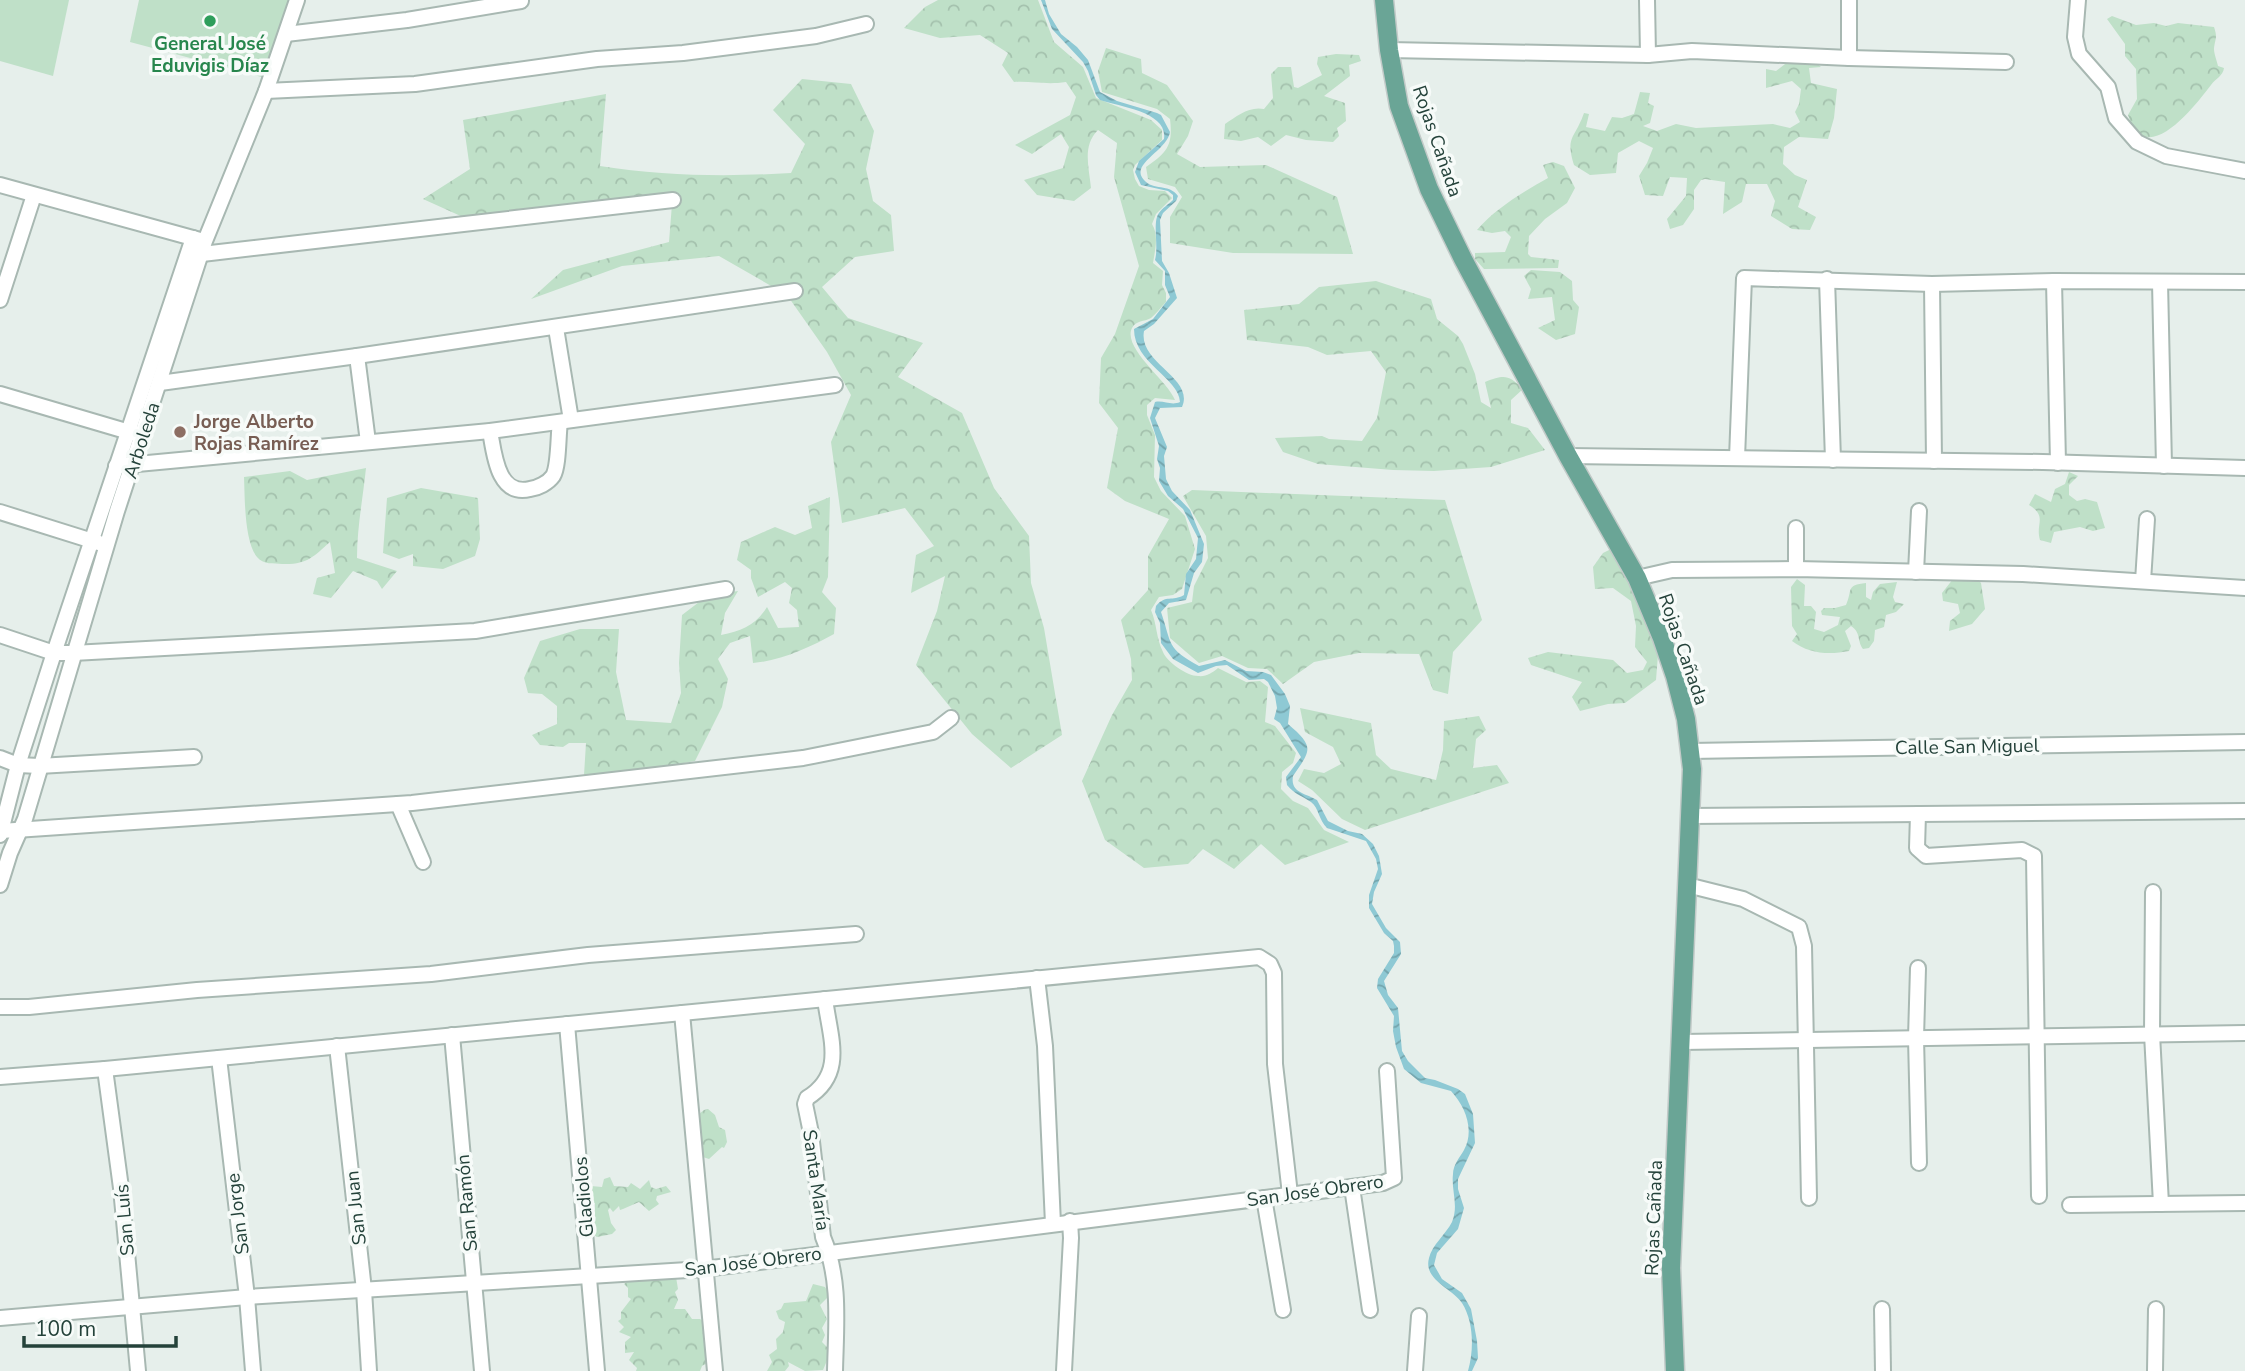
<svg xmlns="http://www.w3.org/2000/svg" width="2245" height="1371" font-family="'Nunito Sans',sans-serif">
	<defs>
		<pattern id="forest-crowns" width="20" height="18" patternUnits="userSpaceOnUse" patternTransform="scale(1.75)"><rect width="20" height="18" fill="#bfe0c8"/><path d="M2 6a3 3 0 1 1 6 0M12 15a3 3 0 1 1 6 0" fill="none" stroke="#a4c1ad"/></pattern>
		<pattern id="water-waves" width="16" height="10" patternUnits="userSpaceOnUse" patternTransform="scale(1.75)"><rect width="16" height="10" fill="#8ec9d4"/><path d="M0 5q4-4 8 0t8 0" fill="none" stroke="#74a5ad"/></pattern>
	</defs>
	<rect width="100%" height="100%" fill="#e6efeb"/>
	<g fill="#bfe0c8">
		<path d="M 0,0 L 69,0 L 53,76 L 0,61 Z"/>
		<path d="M 139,0 L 291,0 L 269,79 L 130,42 Z"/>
	</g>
	<g fill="url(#forest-crowns)">
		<path d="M 938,0 L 1038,0 L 1054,42 L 1083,67 L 1096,98 L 1151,120 L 1162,130 L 1162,140 L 1135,165 L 1133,170 L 1135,179 L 1139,186 L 1149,190 L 1165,191 L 1172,198 L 1156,214 L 1152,224 C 1159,235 1155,251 1153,263 L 1163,271 L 1162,285 L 1166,293 L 1166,302 C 1161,307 1156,314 1151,318 C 1144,322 1136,320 1132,328 C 1122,348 1168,381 1175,400 L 1155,398 L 1147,405 L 1147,415 L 1155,435 L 1154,477 L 1161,491 L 1185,516 L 1195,549 L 1182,589 L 1173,595 L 1159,597 L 1151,610 C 1157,624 1156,638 1163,652 C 1167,662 1187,676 1198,676 C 1206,677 1212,673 1218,668 L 1246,682 L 1260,681 L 1268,687 L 1265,722 L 1275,726 L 1296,753 L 1293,763 L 1282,772 L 1281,789 L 1293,801 L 1308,808 L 1324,830 L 1349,842 L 1285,865 L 1261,844 L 1234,869 L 1203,849 L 1188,864 L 1144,868 L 1105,840 L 1082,781 L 1112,715 L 1132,680 L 1131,659 L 1121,620 L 1148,590 L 1148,556 L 1169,519 L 1125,501 L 1107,488 L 1118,428 L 1099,403 L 1101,358 L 1115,334 L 1139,266 L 1114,177 L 1117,143 L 1098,130 C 1082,146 1089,167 1091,188 L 1074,201 L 1037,195 L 1024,180 L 1063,168 L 1069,147 L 1061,134 L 1032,154 L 1015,145 L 1070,115 L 1076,97 L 1066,82 C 1046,85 1033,81 1014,82 L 1002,65 L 1008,53 L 980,35 L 940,38 L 904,28 L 925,7 Z"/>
		<path d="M 2112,16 L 2136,25 L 2154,23 L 2166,26 L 2178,23 L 2214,27 C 2218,39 2215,38 2214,49 C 2214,54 2217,61 2218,66 L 2224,68 C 2223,76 2216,78 2211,85 C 2195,106 2145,171 2128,115 L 2137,99 L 2136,69 L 2125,56 L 2125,44 L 2107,19 Z"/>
		<path d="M 1106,48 L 1141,59 L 1142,73 L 1167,85 L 1193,121 L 1188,136 L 1177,154 L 1200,167 L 1266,165 L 1337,197 L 1353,254 L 1233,253 L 1170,243 L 1170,217 L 1182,197 L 1175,187 L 1148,179 L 1146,167 C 1168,152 1173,145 1170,119 L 1157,109 L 1102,92 L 1098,71 Z"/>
		<path d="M 1336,54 L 1359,55 L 1361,61 L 1349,65 L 1350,76 L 1324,96 L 1345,103 L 1346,121 L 1337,128 L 1339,136 L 1333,142 L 1306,140 L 1286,135 L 1271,146 L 1258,137 L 1241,141 L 1224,139 L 1225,124 C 1237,116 1249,106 1264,109 L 1273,98 L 1271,74 L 1278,67 L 1291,67 L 1294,87 L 1298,88 L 1322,75 L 1317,64 L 1318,57 Z"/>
		<path d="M 1813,60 L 1821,67 L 1809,68 L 1811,83 L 1837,89 L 1834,118 L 1828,139 L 1799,137 L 1784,147 L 1783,164 L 1795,175 L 1807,180 L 1798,207 L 1816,217 L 1810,230 L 1792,229 L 1771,216 L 1775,201 L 1767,184 L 1746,184 L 1742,202 L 1723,214 L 1725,182 L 1705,179 L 1701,180 L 1694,190 L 1694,209 L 1683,225 L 1670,229 L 1667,219 L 1686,196 L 1687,178 L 1670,177 L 1663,196 L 1645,195 L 1639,176 L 1647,163 L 1653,148 L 1639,141 L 1618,153 L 1616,173 L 1590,175 L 1574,165 C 1565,136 1575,139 1584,113 L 1589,114 L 1586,127 L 1605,131 L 1612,117 L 1622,118 L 1634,114 L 1640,92 L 1650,93 L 1648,103 L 1654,106 L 1650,123 L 1643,126 L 1657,131 L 1676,124 L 1696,128 L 1773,124 L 1790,128 L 1800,122 L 1795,112 L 1799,104 L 1801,89 L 1792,81 L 1766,88 L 1766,69 L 1776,71 L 1789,61 Z"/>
		<path d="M 802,79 L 851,84 L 874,131 L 866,169 L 873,201 L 891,215 L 894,251 L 855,257 L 822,287 L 848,318 L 923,343 L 898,377 L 962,413 L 994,488 L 1029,536 L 1031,583 L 1044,628 L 1062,735 L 1011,768 L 972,734 L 916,665 L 937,611 L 945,576 L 911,593 L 916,555 L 934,546 L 905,508 L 842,523 L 831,442 L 851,395 L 827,352 L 787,295 L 719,256 L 622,266 L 531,299 L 563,270 L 669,242 L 672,204 L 485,227 L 423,199 L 470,169 L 463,120 L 606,94 L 600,166 C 664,176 726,177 791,173 L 805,144 L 773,110 Z"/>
		<path d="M 1553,162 L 1564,166 L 1575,188 L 1567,203 L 1545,219 L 1529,236 L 1528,254 L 1531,257 L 1559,260 L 1558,268 L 1484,269 L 1475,259 L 1475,253 L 1505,252 L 1511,237 L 1505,231 L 1492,233 L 1477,230 C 1496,208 1523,192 1548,178 L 1543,165 Z"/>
		<path d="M 1531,270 L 1560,272 L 1572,281 L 1573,300 L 1579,307 L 1575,334 L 1556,340 L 1538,328 L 1555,320 L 1552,297 L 1528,299 L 1531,289 L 1524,276 Z"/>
		<path d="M 1376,281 L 1431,299 L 1437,319 L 1458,336 L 1463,344 L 1475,374 L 1481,402 L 1491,408 L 1485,382 C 1504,375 1508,374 1523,389 L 1511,400 L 1511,423 L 1528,428 L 1545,450 L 1491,467 L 1434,471 L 1393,470 L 1318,464 L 1283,452 L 1275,438 L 1322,436 L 1329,439 L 1362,441 L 1377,418 L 1386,372 L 1371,351 L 1327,355 L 1308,347 L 1247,340 L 1244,310 L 1299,304 L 1319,287 Z"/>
		<path d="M 366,468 C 363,498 357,527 357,558 L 397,571 L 382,589 L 377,581 L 353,571 L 331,598 L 313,594 L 317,578 L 335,573 L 330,542 C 313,557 307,565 282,564 C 274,563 263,565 257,557 C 244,541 245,497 244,477 L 290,471 L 307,480 Z"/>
		<path d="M 2069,472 L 2078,476 L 2069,485 L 2069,495 L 2077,501 L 2085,499 L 2097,502 L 2105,528 L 2093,531 L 2080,527 L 2054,532 L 2051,543 L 2040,540 C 2035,523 2048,517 2029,505 L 2035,494 L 2051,502 L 2055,489 L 2065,484 Z"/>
		<path d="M 421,488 L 478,498 L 480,539 L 475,556 L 443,569 L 413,566 L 413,554 L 399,559 L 383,553 L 387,498 Z"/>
		<path d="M 1192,490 L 1445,500 L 1482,620 L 1453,652 L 1448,694 L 1433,690 L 1419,654 L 1359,653 L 1314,662 L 1283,684 L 1267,669 L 1248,668 L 1222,656 L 1199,663 L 1170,638 L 1167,608 L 1192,602 L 1194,586 L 1208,558 L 1206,536 L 1183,496 Z"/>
		<path d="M 830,497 L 828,577 L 822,592 L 836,608 L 834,634 C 811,647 780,661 753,663 L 750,636 L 730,643 L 718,659 L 728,679 L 722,707 L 695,761 L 617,775 L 584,775 L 586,743 L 569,743 L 563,747 L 540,745 L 532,735 L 557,724 L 557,706 L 542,694 L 528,693 L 524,678 L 540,641 L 580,629 L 619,629 L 616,672 L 626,720 L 671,723 L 681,693 L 679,663 L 682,615 L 707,596 L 738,591 L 725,613 L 721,635 C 742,631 756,625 767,607 L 778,628 L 799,627 L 797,610 L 789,603 L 792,588 L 785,582 L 758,597 L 751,578 L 751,570 L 737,560 L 741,542 L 775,527 L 795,535 L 812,528 L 808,506 Z"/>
		<path d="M 1613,548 L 1659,642 L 1656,680 L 1625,703 L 1608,704 L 1580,711 L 1572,697 L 1582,682 L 1531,665 L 1528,658 L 1548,652 L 1613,660 L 1627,673 L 1643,670 L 1647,662 L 1635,647 L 1636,626 L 1631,601 L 1613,588 L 1595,589 L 1593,567 L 1603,553 Z"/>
		<path d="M 1797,579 L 1805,585 L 1804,606 L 1811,606 L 1816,612 L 1814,629 L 1824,632 L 1838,625 L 1840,617 L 1822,615 L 1821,611 L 1824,608 L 1835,608 L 1846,605 C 1853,590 1845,585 1866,583 L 1866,597 L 1871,600 L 1873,592 L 1880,584 L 1897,582 L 1893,597 L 1895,602 L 1904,604 L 1896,612 L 1886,615 L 1884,627 L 1875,630 L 1874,641 L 1869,648 L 1863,649 C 1857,641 1861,632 1851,626 L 1845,631 L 1851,646 L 1849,651 C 1829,655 1809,654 1792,641 L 1797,634 L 1792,626 L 1791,587 Z"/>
		<path d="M 1953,579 L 1977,579 L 1981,583 L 1985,609 L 1972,624 L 1949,631 L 1950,621 L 1960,613 L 1958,604 L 1943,601 L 1942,593 Z"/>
		<path d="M 1300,708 L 1371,723 L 1376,755 L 1391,769 L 1436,780 L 1443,750 L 1444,721 L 1479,716 L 1486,730 L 1476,739 L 1473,768 L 1497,765 L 1509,783 L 1365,830 L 1342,819 L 1312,790 L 1298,781 L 1304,769 L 1324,773 L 1341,764 L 1333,747 L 1305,732 Z"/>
		<path d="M 708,1109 L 715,1115 L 719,1127 L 725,1130 L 727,1142 L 724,1148 L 722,1147 L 709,1159 L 700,1156 L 698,1127 L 700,1124 L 699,1114 L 704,1110 Z"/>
		<path d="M 610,1177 L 614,1186 L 628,1187 L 631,1183 L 640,1189 L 649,1180 L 651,1187 L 656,1189 L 666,1186 L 671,1192 L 657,1196 L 656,1200 L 659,1204 L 649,1211 L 639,1202 L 623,1209 L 620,1210 L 619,1206 L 613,1212 L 610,1208 L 608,1210 L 611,1223 L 616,1230 L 612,1234 L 597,1237 L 588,1231 L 588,1217 L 595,1210 L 595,1203 L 581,1204 L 591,1186 L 602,1187 L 604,1179 Z"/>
		<path d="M 676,1277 L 678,1289 L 675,1292 L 678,1300 L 674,1309 L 685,1309 L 692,1319 L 700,1319 L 709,1325 L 709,1362 L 702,1366 L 700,1371 L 636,1371 L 637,1368 L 629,1360 L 634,1352 L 625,1353 L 625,1342 L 631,1337 L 619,1332 L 624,1327 L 618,1321 L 621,1319 L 621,1312 L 631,1299 L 628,1297 L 628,1288 L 624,1284 L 631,1279 Z"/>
		<path d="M 813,1284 L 825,1287 L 830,1295 L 820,1305 L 827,1319 L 822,1328 L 825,1335 L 822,1342 L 831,1351 L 823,1370 L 805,1371 L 788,1362 L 789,1366 L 785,1371 L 767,1371 L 772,1362 L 769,1355 L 777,1349 L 776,1339 L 783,1332 L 785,1322 L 779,1319 L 776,1311 L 781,1309 L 784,1303 L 806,1301 Z"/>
	</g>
	<path fill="url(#water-waves)" d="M 1041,0 L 1045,0 L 1049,14 L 1061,34 L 1077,47 L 1088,60 L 1100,92 L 1117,101 L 1157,113 L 1161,115 L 1170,132 C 1167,151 1129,164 1144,180 C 1153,191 1169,183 1178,196 L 1176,201 L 1163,213 L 1160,220 L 1162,261 L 1169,273 L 1177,298 L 1154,324 L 1144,331 C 1138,363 1195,378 1182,407 L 1160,408 L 1155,418 L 1167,447 L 1164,456 L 1166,479 L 1172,491 L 1190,510 L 1204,544 L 1202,562 L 1194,573 L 1186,600 L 1169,603 L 1161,612 C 1172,644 1166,648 1199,666 L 1225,660 L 1246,671 L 1263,672 L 1271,675 L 1285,694 L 1290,706 L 1288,724 C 1315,747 1311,750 1293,776 C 1290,793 1306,793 1317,800 L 1328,821 L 1348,831 L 1362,834 L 1373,844 L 1379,856 L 1382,874 L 1374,892 L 1372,904 L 1386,928 L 1400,942 L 1401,954 L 1384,981 L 1388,995 L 1398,1008 L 1402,1051 L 1408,1061 L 1425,1078 L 1435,1080 L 1458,1089 L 1465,1094 L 1473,1114 L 1475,1143 L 1458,1179 L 1458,1189 L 1464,1208 L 1458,1229 L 1437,1253 L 1434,1265 L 1442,1279 L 1462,1293 L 1471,1309 L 1477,1341 L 1478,1358 L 1472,1371 L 1468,1371 C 1474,1350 1474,1322 1462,1303 C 1452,1288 1423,1280 1429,1258 C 1432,1245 1446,1234 1452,1222 C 1459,1205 1451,1191 1453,1174 C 1453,1165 1460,1157 1464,1150 C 1475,1130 1465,1106 1451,1091 L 1421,1083 L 1404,1069 L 1396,1047 L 1393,1031 L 1394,1016 L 1377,988 L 1378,979 L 1394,953 L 1394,946 L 1393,941 L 1384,933 L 1369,908 L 1369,895 L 1378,869 L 1376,859 L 1366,841 L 1327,828 C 1319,821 1319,808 1311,802 C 1302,796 1294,794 1287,785 L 1286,777 L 1301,757 L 1280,723 L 1274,719 L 1277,708 L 1275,696 L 1268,682 L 1264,679 L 1249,680 L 1227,665 L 1216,666 L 1198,673 L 1173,659 L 1161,643 L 1160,623 L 1155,612 L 1156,606 C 1166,594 1172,602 1184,595 L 1186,574 L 1196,559 L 1198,538 L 1183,509 L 1168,496 L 1159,481 L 1160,468 L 1157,459 L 1159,446 L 1150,418 L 1155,402 C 1164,400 1171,406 1180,402 C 1179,378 1134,363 1134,329 L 1153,319 L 1170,297 L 1165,285 L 1165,271 L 1155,260 C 1159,246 1152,222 1159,213 C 1162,208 1169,204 1173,200 L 1173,195 L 1168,191 L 1141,185 L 1135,172 L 1139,161 L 1164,139 C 1168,112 1121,107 1100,100 L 1096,95 L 1088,71 L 1083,62 L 1052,29 Z"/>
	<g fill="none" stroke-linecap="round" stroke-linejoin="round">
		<g stroke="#a8b8b2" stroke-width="18">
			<g id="minor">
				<path d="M 1647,0 L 1648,55"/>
				<path d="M 2078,0 L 2075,37 L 2079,54 L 2108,87 L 2116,118 L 2137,142 L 2166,156 L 2245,171"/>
				<path d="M 286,34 L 407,20 L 521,1"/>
				<path d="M 1389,50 L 1648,55 L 1692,51 L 1849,58 L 1849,0"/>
				<path d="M 1849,58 L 2006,62"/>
				<path d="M 266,91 L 415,84 L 597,59 L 683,53 L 816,36 L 866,24"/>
				<path d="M 0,185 L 200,240"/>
				<path d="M 202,254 L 673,200"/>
				<path d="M 1827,279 L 1833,460"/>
				<path d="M 2054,281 L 2058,463"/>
				<path d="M 2160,282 L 2164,466"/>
				<path d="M 1932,284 L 1934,461"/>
				<path d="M 0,300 L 34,195"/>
				<path d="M 556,328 L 571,420"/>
				<path d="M 357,356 L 368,442"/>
				<path d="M 160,383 L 357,356 L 795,291"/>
				<path d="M 0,394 L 136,434"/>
				<path d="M 490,431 C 494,452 497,497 530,489 C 538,488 548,483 553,476 C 559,466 558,435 560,422"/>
				<path d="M 1568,456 L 2043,462 L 2245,468"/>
				<path d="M 1737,458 L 1744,278 L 1932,284 L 2054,281 L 2245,282"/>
				<path d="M 116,466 L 490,431 L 835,385"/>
				<path d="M 0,512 L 99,543"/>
				<path d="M 1796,569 L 1796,528"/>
				<path d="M 1916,572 L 1919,511"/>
				<path d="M 1637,578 L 1672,570 L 1796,569 L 2023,574 L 2245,588"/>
				<path d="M 2143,581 L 2147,519"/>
				<path d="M 0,635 L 54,653 L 73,653 L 475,631 L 726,589"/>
				<path d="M 1690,751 L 2245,742"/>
				<path d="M 0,758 L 18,765 L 39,766 L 194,757"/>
				<path d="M 398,804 L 423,862"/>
				<path d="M 1918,814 L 1917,848 L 1926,856 L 2022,850 L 2034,856 L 2039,1196"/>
				<path d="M 1690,816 L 2245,811"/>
				<path d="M 1,831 L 412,803 L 803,758 L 933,732 L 951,718"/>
				<path d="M 0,835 L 18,765 L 54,653 L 193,238"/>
				<path d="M 0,885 L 10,853 L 25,819 L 117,511 L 205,241 L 266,91 L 297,0"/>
				<path d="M 1687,885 L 1743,899 L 1799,927 L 1804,946 L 1809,1198"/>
				<path d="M 2153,892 L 2152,1034 L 2161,1204"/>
				<path d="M 1918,968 L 1916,1038 L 1919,1163"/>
				<path d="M 1037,978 L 1045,1046 L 1053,1224"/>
				<path d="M 825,999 C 830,1038 846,1074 807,1098 L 805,1104 L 811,1133 L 823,1237 C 841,1280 836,1325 835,1371"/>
				<path d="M 0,1007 L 29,1007 L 197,990 L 431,974 L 588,955 L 856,934"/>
				<path d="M 682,1013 L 715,1371"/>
				<path d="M 567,1024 L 597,1371"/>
				<path d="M 452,1035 L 482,1371"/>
				<path d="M 1682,1042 L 2245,1033"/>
				<path d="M 337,1046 L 364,1290 L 369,1371"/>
				<path d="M 219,1058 L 247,1297 L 253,1371"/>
				<path d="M 105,1069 L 121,1188 L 138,1371"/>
				<path d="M 0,1077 L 105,1069 L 1259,957 L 1270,964 L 1274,973 L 1275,1064 L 1290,1194"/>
				<path d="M 1352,1187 L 1370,1310"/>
				<path d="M 1264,1198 L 1283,1310"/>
				<path d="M 2070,1205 L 2245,1203"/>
				<path d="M 1882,1309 L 1883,1371"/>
				<path d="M 0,1318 L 247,1297 L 704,1269 L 1383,1183 L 1394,1178 L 1387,1071"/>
				<path d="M 1064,1371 L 1071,1238 L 1070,1221"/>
				<path d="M 1415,1371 L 1419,1316"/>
				<path d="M 2155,1371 L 2156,1309"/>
			</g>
		</g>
		<g stroke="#c2cac8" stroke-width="21">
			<path id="major" d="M 1384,0 L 1389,50 L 1399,106 L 1429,189 L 1463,259 L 1568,456 L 1637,578 L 1662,638 L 1675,676 L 1686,719 L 1692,769 L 1671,1268 L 1675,1371"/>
		</g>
		<use href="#minor" stroke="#fff" stroke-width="14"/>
		<use href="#major" stroke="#6aa596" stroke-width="18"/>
	</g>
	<circle fill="#2e9e5b" stroke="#f7fbf9" stroke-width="2.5" cx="210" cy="21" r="7"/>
	<circle fill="#8d6e63" stroke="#f7fbf9" stroke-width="2.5" cx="180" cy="432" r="7"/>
	<g text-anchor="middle" stroke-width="7" stroke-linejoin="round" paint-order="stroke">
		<g font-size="19" font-weight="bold" fill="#27864d" stroke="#f7fbf9">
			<text x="210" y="50">General José<tspan x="210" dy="22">Eduvigis Díaz</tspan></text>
		</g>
		<g font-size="19" fill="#24423a" stroke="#f7fbf9">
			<text transform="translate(1438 141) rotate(71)" y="7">Rojas Cañada</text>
			<text transform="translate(141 440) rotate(-72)" y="7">Arboleda</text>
			<text transform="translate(1684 649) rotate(71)" y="7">Rojas Cañada</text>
			<text transform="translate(1967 746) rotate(-1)" y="7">Calle San Miguel</text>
			<text transform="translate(817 1180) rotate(82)" y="7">Santa María</text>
			<text transform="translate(1315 1190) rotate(-8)" y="7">San José Obrero</text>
			<text transform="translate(583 1197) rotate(-95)" y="7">Gladiolos</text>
			<text transform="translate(466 1203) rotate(-95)" y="7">San Ramón</text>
			<text transform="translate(355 1208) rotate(-96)" y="7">San Juan</text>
			<text transform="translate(237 1214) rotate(-97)" y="7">San Jorge</text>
			<text transform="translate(1653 1218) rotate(-88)" y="7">Rojas Cañada</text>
			<text transform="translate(124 1220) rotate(-95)" y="7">San Luís</text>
			<text transform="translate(753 1261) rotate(-7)" y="7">San José Obrero</text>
		</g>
		<g font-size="19" font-weight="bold" fill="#785e54" stroke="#f7fbf9" text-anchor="start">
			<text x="194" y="428">Jorge Alberto<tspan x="194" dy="22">Rojas Ramírez</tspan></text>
		</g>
	</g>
	<path d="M24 1336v10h152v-10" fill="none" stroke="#24423a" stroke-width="3.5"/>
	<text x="35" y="1336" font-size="21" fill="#24423a" stroke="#f7fbf9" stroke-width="5" paint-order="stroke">100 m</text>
</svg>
